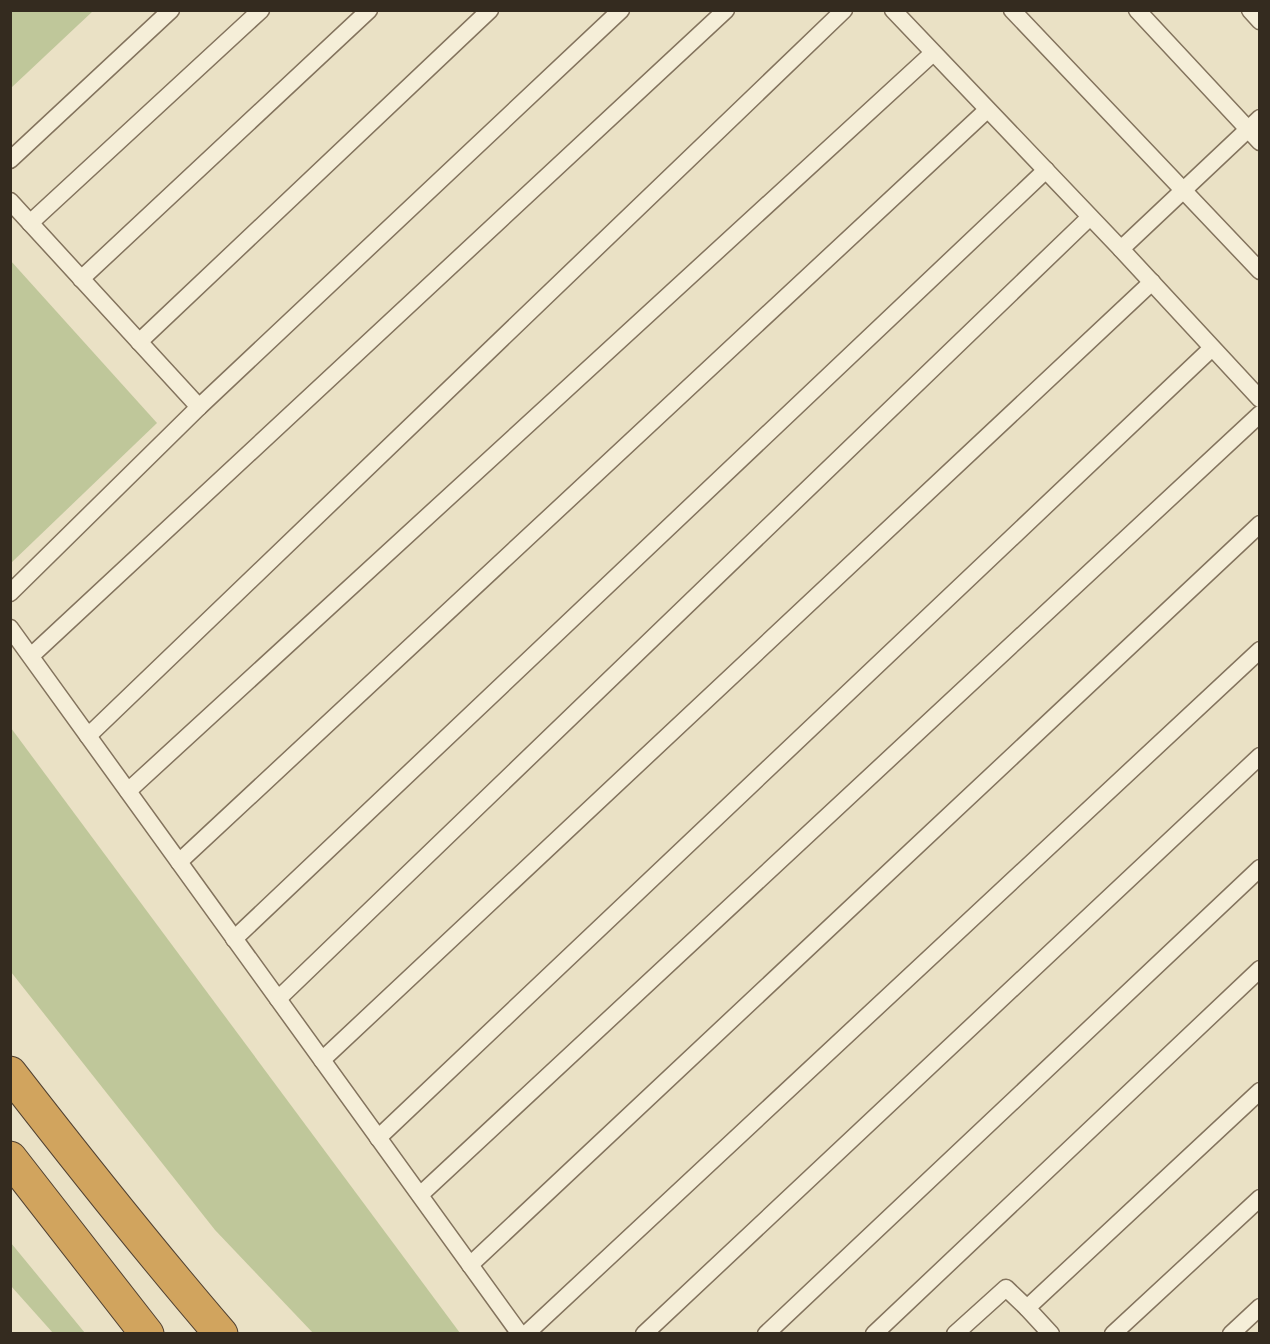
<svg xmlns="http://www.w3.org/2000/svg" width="1270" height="1344" font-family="'Zilla Slab',serif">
	<rect width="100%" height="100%" fill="#eae1c5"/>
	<g fill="#bfc79a">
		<path d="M 11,10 L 93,10 L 93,11 L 11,88 Z"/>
		<path d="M 10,260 L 157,423 L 11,563 L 10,563 Z"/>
		<path d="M 11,728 L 460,1333 L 313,1333 L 215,1230 L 11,972 Z"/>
		<path d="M 11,1243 L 85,1333 L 53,1333 L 11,1286 Z"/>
	</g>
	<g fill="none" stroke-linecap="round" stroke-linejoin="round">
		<g stroke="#83735d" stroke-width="19">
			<g id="lane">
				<path d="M 893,10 L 1121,249 L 1260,118"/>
				<path d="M 1012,10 L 1260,271"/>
				<path d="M 1137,10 L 1260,142"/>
				<path d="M 1250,10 L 1260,21"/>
				<path d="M 10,160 L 171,10"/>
				<path d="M 10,201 L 199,407 L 621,10"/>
				<path d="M 30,223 L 261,10"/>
				<path d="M 1121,249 L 1260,399"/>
				<path d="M 81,279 L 369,10"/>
				<path d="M 139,342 L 490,10"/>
				<path d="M 10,593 L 199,407"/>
				<path d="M 10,628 L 520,1334"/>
				<path d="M 31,656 L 726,10"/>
				<path d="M 88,736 L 844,10"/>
				<path d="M 128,791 L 933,53"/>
				<path d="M 179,862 L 987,110"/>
				<path d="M 234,939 L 1046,170"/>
				<path d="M 278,999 L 1090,217"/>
				<path d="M 322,1060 L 1152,282"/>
				<path d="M 378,1138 L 1212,348"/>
				<path d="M 420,1195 L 1260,414"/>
				<path d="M 470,1265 L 1260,524"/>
				<path d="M 526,1334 L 1260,650"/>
				<path d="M 644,1334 L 1260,756"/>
				<path d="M 766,1334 L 1260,868"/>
				<path d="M 874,1334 L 1260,969"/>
				<path d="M 955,1334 L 1006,1288 L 1027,1308"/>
				<path d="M 1051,1334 L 1027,1308 L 1260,1091"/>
				<path d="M 1113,1334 L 1260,1198"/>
				<path d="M 1231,1334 L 1260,1307"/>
			</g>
		</g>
		<g stroke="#514131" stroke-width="35">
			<g id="highway">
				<path d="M 10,1073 C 79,1162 148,1249 221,1334"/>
				<path d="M 10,1158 L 147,1334"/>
			</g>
		</g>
		<use href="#lane" stroke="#f5eed8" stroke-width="16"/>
		<use href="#highway" stroke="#d1a45e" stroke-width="33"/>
	</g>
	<rect width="1270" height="1344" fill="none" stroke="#342b1f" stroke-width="24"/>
</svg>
